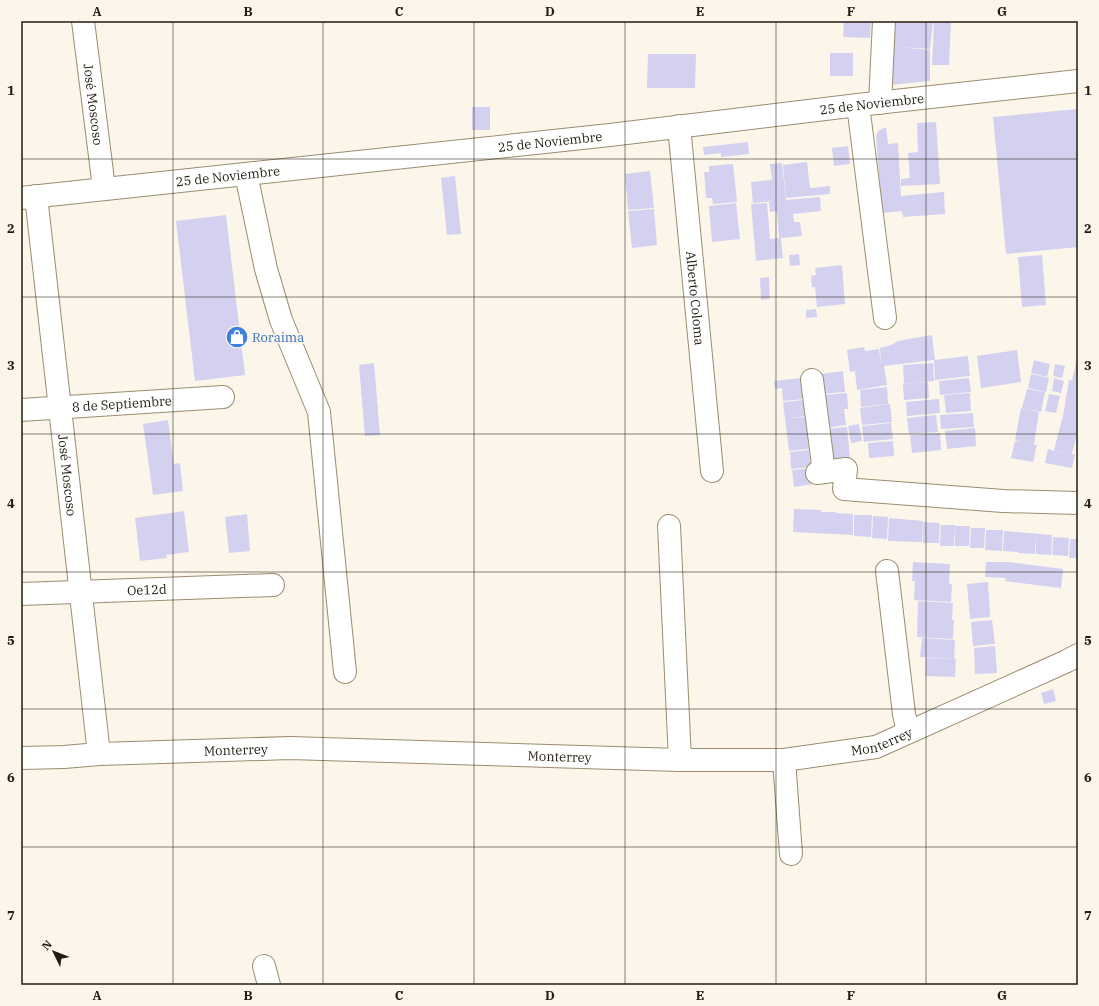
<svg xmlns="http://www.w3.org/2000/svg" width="1099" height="1006" font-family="'IBM Plex Serif',serif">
	<rect width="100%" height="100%" fill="#fcf6ea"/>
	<g fill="#d4d0f0">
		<path d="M 844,21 L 871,21 L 870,38 L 843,37 Z"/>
		<path d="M 893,21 L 933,21 L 930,49 L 900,47 L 930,50 L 930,81 L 890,85 Z"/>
		<path d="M 934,21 L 951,21 L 949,65 L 932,65 Z"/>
		<rect x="830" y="53" width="23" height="23"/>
		<path d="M 648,54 L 696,54 L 695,88 L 647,88 Z"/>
		<rect x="472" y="107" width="18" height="23"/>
		<path d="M 1078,109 L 1078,247 L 1006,254 L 993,117 Z"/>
		<path d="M 936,122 L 940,184 L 901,186 L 901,179 L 910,178 L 908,153 L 918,152 L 917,123 Z"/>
		<path d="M 886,127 L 888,144 L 898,143 L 901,196 L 944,192 L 945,214 L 903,217 L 902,211 L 882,213 L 876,136 L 878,131 Z"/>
		<path d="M 748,142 L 749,154 L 721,157 L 721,153 L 704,155 L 703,147 Z"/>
		<path d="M 848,146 L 850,164 L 834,166 L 832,148 Z"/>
		<path d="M 807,162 L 810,188 L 830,186 L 830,194 L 786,198 L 783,165 Z"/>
		<path d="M 782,163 L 786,200 L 820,197 L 821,211 L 793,214 L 794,222 L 800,222 L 802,236 L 781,238 L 783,258 L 756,261 L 751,204 L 767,203 L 770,239 L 779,238 L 777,211 L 770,212 L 769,202 L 774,201 L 753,203 L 751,182 L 772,180 L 770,164 Z"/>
		<path d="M 733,164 L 737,202 L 713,204 L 712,198 L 706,198 L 704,172 L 709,172 L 709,166 Z"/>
		<path d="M 650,171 L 654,208 L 628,210 L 625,174 Z"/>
		<path d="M 455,176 L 461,234 L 447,235 L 441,178 Z"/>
		<path d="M 736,203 L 740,239 L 712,242 L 709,206 Z"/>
		<path d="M 654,209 L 657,245 L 632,248 L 628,211 Z"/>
		<path d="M 226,215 L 245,375 L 195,381 L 176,221 Z"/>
		<path d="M 799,254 L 800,265 L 790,266 L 789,255 Z"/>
		<path d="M 1042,255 L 1046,305 L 1022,307 L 1018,257 Z"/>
		<path d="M 842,265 L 845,304 L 817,307 L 815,287 L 812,287 L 811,276 L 816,275 L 815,268 Z"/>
		<path d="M 769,277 L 770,299 L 761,300 L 760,278 Z"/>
		<path d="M 816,309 L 817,317 L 806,318 L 806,310 Z"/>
		<path d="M 932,335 L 935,360 L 968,356 L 970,376 L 935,380 L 934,360 L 884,366 L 887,385 L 857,390 L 855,371 L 850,372 L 847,350 L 864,347 L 865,351 L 879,349 L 881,363 L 880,348 L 891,345 L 898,341 Z"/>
		<path d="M 1017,350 L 1021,382 L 981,388 L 977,356 Z"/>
		<path d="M 1077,359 L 1078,430 L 1072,454 L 1075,455 L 1072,468 L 1045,463 L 1048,449 L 1064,453 L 1054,450 L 1063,416 L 1069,380 L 1072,380 Z"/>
		<path d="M 1034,360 L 1050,364 L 1047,377 L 1031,373 Z"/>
		<path d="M 374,363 L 380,435 L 365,436 L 359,365 Z"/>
		<path d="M 933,363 L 934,381 L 904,384 L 903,365 Z"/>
		<path d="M 1055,364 L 1065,366 L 1062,378 L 1053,376 Z"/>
		<path d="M 843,371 L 845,392 L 822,394 L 820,374 Z"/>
		<path d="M 1031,374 L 1049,378 L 1046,392 L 1028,388 Z"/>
		<path d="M 802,378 L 804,399 L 783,401 L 782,388 L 775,389 L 774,381 Z"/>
		<path d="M 969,378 L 971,392 L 940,395 L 939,381 Z"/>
		<path d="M 1054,378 L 1064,381 L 1061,393 L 1052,391 Z"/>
		<path d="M 928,382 L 929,398 L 904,400 L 903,384 Z"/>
		<path d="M 887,387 L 888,404 L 861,407 L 860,390 Z"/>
		<path d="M 1027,389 L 1045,392 L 1041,412 L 1022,408 Z"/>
		<path d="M 847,393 L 848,409 L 844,409 L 846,425 L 827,428 L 823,395 Z"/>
		<path d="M 970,393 L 971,411 L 946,413 L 944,395 Z"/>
		<path d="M 1049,394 L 1060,396 L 1056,413 L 1045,411 Z"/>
		<path d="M 939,399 L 940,413 L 907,416 L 906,402 Z"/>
		<path d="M 804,400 L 806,416 L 789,418 L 806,417 L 809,449 L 789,451 L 783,402 Z"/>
		<path d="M 890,404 L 892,422 L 862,425 L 860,408 Z"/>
		<path d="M 1021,408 L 1039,412 L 1034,445 L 1037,445 L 1033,462 L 1011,458 L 1015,441 L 1022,442 L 1015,440 Z"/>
		<path d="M 973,413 L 974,427 L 941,429 L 940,415 Z"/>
		<path d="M 936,415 L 938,432 L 909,434 L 907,418 Z"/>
		<path d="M 168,420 L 174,464 L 180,463 L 183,491 L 153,495 L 143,424 Z"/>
		<path d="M 891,423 L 893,439 L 864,442 L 862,426 Z"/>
		<path d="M 859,424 L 862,441 L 851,443 L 848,426 Z"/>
		<path d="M 847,427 L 850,459 L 829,462 L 826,429 Z"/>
		<path d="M 975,428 L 976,446 L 947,449 L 945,431 Z"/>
		<path d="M 940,433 L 941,450 L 912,453 L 910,435 Z"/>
		<path d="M 893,441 L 894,456 L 869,458 L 868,443 Z"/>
		<path d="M 809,450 L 811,467 L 791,469 L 790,452 Z"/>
		<path d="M 811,468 L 813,484 L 794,487 L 792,470 Z"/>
		<path d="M 794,509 L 821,510 L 820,526 L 821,512 L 836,512 L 835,530 L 836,513 L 853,514 L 853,535 L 793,532 Z"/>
		<path d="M 184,511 L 189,552 L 166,555 L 167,558 L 140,561 L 135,518 Z"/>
		<path d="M 247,514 L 250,551 L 229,553 L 225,517 Z"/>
		<path d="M 854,515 L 872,515 L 871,537 L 854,536 Z"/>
		<path d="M 873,516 L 888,517 L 887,539 L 872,538 Z"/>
		<path d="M 889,518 L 923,521 L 922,542 L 888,541 Z"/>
		<path d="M 923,522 L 940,523 L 939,543 L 923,543 Z"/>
		<path d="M 941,525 L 955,525 L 954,546 L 940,546 Z"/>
		<path d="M 955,526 L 970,526 L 969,546 L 955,546 Z"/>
		<path d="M 971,528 L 985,528 L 984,548 L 970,548 Z"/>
		<path d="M 986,530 L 1003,530 L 1002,551 L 985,550 Z"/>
		<path d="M 1004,531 L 1052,535 L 1051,555 L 1036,554 L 1036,536 L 1035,554 L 1018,553 L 1019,542 L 1018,552 L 1003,551 Z"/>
		<path d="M 1053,537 L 1069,538 L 1068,556 L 1052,555 Z"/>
		<path d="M 1070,539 L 1078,539 L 1078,558 L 1069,558 Z"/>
		<path d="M 913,562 L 950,564 L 949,584 L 952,584 L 951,602 L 914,600 L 915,581 L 912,581 Z"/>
		<path d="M 986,562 L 1008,562 L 1063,569 L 1061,588 L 1005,581 L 1006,578 L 985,577 Z"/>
		<path d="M 988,582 L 990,617 L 970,619 L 967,584 Z"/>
		<path d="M 918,601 L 953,603 L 952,620 L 954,620 L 953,639 L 917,637 Z"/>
		<path d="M 992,620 L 995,644 L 973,646 L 971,622 Z"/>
		<path d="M 922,638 L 955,640 L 954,659 L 920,657 Z"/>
		<path d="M 995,646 L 997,673 L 975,674 L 974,648 Z"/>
		<path d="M 926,658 L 956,659 L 955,677 L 925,676 Z"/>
		<path d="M 1053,689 L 1056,701 L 1044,704 L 1041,693 Z"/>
	</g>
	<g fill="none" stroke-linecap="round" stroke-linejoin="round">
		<g stroke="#9b8c6f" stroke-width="24">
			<g id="minor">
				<path id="s1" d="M 83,21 L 104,188"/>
				<path d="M 880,103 L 884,21"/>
				<path d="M 858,105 L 885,318"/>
				<path id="s2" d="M 679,126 L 712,471"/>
				<path d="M 246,174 L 266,269 L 281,320 L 319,412 L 345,672"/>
				<path id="s3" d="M 36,196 L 99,754"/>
				<path id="s4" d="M 21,198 L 610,135 L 858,105 L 1078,81"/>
				<path d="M 812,380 L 824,472"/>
				<path id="s5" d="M 21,410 L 223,397"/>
				<path d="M 817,473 L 846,469 L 844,489 L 1003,501 L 1078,503"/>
				<path d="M 669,526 L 680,760"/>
				<path d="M 887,571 L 904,714 L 908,732"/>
				<path id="s6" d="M 21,594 L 273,585"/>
				<path id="s7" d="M 21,758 L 64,757 L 99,754 L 290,748 L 680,760 L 784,760 L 876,747 L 1067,661 L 1078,655"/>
				<path d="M 784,760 L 791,854"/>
				<path d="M 264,966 L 269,985"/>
			</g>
		</g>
		<use href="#minor" stroke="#fff" stroke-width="22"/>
	</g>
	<path fill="none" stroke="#221c11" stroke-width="1" stroke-opacity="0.55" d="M 173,21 L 173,985M 323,21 L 323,985M 474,21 L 474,985M 625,21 L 625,985M 776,21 L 776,985M 926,21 L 926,985M 21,159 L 1078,159M 21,297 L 1078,297M 21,434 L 1078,434M 21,572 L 1078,572M 21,709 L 1078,709M 21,847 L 1078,847"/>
	<defs>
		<g id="shop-disc" transform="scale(1.15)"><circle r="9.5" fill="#3f7fe0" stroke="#fcf6ea"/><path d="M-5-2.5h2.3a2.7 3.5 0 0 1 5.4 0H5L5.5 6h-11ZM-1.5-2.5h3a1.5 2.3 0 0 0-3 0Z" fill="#fff"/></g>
	</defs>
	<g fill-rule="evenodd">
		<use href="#shop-disc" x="237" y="337"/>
	</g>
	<g text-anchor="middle" stroke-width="3.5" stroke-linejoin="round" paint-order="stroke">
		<g font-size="13" fill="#221c11" stroke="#fcf6ea">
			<text dy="5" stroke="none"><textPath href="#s1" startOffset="84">José Moscoso</textPath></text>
			<text dy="5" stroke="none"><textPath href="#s4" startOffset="856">25 de Noviembre</textPath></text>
			<text dy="5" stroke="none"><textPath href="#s4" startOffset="532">25 de Noviembre</textPath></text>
			<text dy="5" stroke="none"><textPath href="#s4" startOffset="208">25 de Noviembre</textPath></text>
			<text dy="5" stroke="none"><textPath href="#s2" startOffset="173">Alberto Coloma</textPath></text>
			<text dy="5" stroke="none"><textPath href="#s5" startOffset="101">8 de Septiembre</textPath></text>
			<text dy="5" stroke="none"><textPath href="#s3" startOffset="281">José Moscoso</textPath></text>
			<text dy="5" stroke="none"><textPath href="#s6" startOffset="126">Oe12d</textPath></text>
			<text dy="5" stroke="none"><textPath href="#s7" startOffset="863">Monterrey</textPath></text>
			<text dy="5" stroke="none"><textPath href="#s7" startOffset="215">Monterrey</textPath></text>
			<text dy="5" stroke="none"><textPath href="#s7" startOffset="539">Monterrey</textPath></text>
		</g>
		<g font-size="13" fill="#366cbe" stroke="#fcf6ea" text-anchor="start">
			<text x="252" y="342">Roraima</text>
		</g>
	</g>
	<rect width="1099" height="1006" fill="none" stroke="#fcf6ea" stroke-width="44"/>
	<g transform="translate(54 952) rotate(313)" stroke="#fcf6ea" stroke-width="3" paint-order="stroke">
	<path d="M0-3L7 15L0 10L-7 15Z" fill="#221c11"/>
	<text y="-6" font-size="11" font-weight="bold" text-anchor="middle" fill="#221c11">N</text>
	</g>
	<rect x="22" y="22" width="1055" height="962" fill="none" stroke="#221c11" stroke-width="1.5"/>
	<g font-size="13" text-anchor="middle" font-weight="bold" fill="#221c11">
		<text x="97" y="16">A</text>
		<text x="248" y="16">B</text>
		<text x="399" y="16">C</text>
		<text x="550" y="16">D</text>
		<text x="700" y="16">E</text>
		<text x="851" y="16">F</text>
		<text x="1002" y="16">G</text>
		<text x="11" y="95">1</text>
		<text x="1088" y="95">1</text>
		<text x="11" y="233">2</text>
		<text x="1088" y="233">2</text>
		<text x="11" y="370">3</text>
		<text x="1088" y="370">3</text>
		<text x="11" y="508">4</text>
		<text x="1088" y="508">4</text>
		<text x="11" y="645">5</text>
		<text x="1088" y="645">5</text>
		<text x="11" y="782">6</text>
		<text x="1088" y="782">6</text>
		<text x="11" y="920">7</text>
		<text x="1088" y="920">7</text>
		<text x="97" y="1000">A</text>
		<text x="248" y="1000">B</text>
		<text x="399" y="1000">C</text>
		<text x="550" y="1000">D</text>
		<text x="700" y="1000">E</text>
		<text x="851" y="1000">F</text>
		<text x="1002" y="1000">G</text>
	</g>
</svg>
